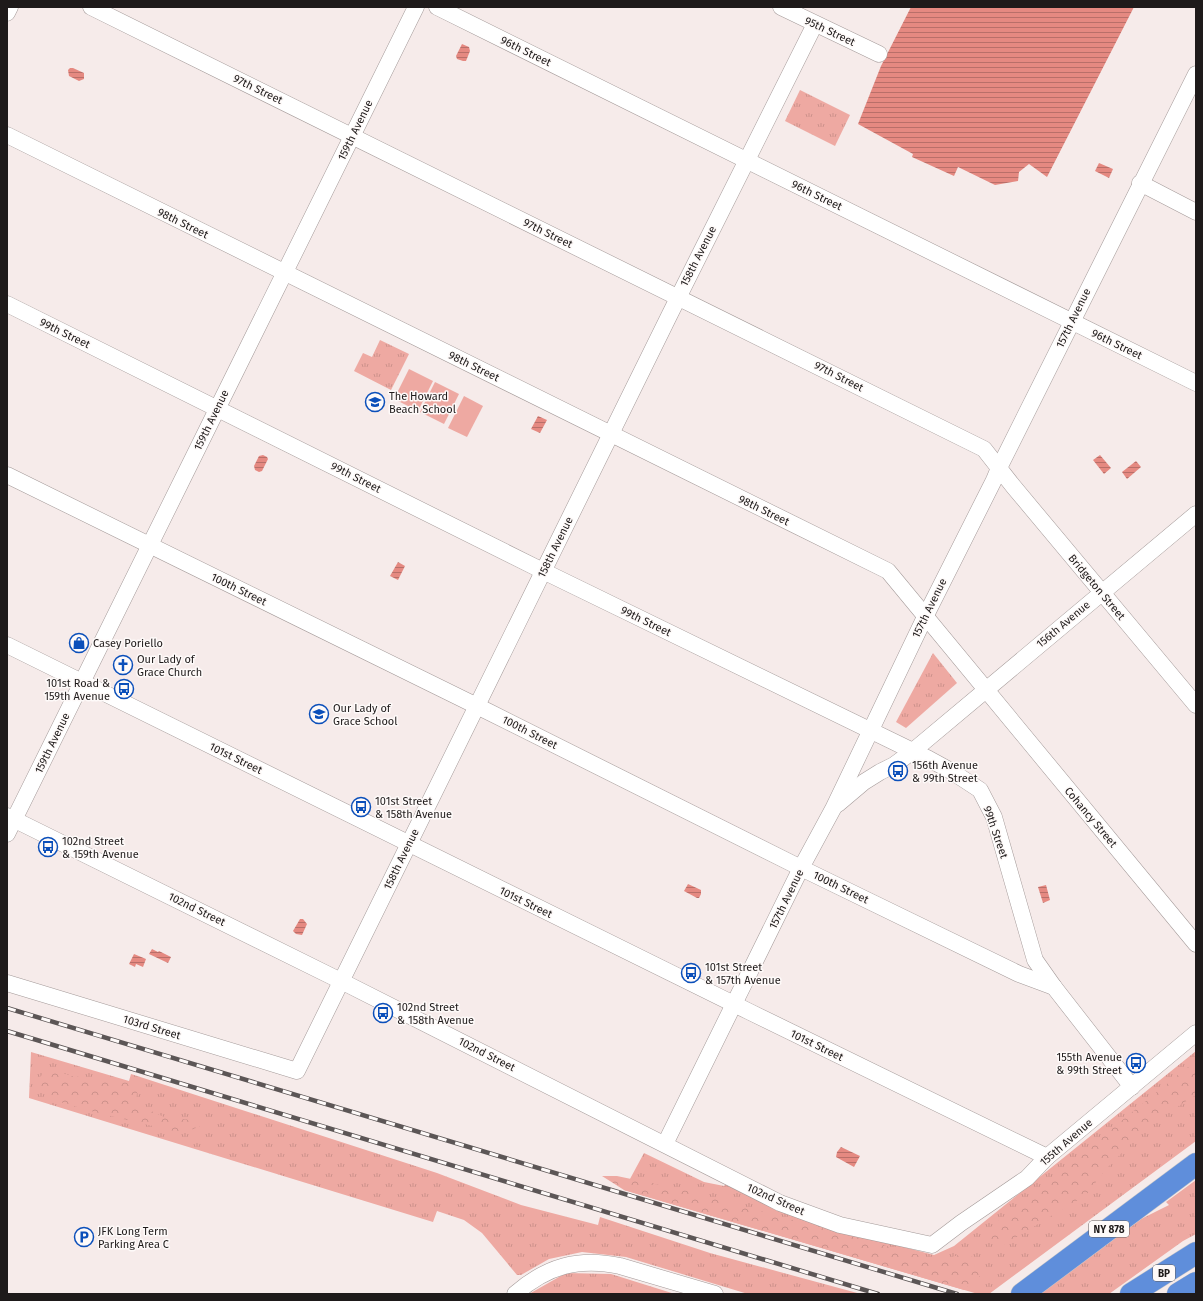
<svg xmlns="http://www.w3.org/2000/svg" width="1203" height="1301" font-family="'Fira Sans',sans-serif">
	<defs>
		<pattern id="grass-tufts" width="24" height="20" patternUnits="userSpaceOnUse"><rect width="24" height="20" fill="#eea9a2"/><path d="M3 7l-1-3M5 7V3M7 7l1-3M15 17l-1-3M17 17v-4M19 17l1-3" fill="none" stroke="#cc918b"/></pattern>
		<pattern id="forest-crowns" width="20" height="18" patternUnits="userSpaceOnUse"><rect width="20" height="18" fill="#eea9a2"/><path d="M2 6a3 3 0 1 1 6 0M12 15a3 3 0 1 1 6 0" fill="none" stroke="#cc918b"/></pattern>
		<pattern id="water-rules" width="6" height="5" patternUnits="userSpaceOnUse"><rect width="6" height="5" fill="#e58981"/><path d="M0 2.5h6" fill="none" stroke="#b96f69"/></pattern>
	</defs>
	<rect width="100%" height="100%" fill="#f6ebea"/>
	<g fill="url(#grass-tufts)">
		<path d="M 800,90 L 850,115 L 835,146 L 785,121 Z"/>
		<path d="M 380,340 L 409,354 L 391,390 L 354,371 L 363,353 L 372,357 Z"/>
		<path d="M 933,653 L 957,683 L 906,728 L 896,722 Z"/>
		<path d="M 1196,1051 L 1196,1141 L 989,1294 L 978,1294 L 624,1190 L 644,1153 L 704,1182 L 724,1186 L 727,1183 L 832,1228 L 934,1255 L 954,1246 Z"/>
		<path d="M 31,1052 L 129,1081 L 131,1074 L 437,1173 L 521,1205 L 598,1225 L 600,1217 L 710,1253 L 861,1294 L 748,1294 L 626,1257 L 582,1252 L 549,1259 L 521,1275 L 517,1275 L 482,1233 L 464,1220 L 437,1211 L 433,1222 L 29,1098 Z"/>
		<path d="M 1196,1180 L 1196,1234 L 1183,1241 L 1109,1294 L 1039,1294 L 1141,1219 L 1169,1205 L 1166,1202 Z"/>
		<path d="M 566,1273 L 611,1274 L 675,1294 L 529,1294 Z"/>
	</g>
	<g fill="url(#forest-crowns)">
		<path d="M 1196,1061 L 1196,1095 L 1150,1124 L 1106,1169 L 1086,1195 L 1003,1245 L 989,1243 L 991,1227 L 1179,1074 Z"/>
		<path d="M 48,1069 L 72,1076 L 131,1083 L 137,1091 L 136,1104 L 166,1118 L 194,1120 L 207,1124 L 182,1133 L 98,1113 L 60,1102 L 46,1096 L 40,1089 L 40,1077 Z"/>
		<path d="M 602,1176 L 617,1176 L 688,1191 L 930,1258 L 942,1260 L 965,1253 L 980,1261 L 981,1275 L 964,1290 L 624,1190 Z"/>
	</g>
	<g fill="#eea9a2">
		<path d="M 409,369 L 433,381 L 418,411 L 394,399 Z"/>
		<path d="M 435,382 L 459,394 L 444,424 L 420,412 Z"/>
		<path d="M 464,396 L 483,406 L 467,437 L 448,428 Z"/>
	</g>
	<g fill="url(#water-rules)">
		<path d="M 911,7 L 1134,7 L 1047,177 L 1029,164 L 1019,172 L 1018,181 L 995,185 L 958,167 L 954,176 L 912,157 L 913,154 L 858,124 L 881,66 Z"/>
		<path d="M 462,44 L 469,47 L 470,51 L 466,61 L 463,61 L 457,59 L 456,56 Z"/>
		<path d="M 70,68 L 73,68 L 84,73 L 84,79 L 79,81 L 69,76 L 68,70 Z"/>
		<path d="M 1099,163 L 1113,169 L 1109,178 L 1095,171 Z"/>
		<path d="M 538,416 L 547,420 L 540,433 L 531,429 Z"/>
		<path d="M 263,455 L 267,457 L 268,459 L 262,471 L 259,472 L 255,470 L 254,466 L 259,456 Z"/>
		<path d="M 1100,455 L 1111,468 L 1104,474 L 1093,460 Z"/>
		<path d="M 1136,461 L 1141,467 L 1127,479 L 1122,472 Z"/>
		<path d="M 398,562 L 405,566 L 398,580 L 390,576 Z"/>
		<path d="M 688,884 L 701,890 L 701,894 L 699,898 L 697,898 L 684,891 Z"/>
		<path d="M 1046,885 L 1050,900 L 1043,903 L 1038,887 Z"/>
		<path d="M 300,919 L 303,919 L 307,924 L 302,935 L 296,934 L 293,931 Z"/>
		<path d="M 152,949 L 158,952 L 159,951 L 171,957 L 168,963 L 149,954 Z"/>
		<path d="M 134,954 L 146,959 L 143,967 L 136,964 L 135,967 L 129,964 Z"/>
		<path d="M 841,1147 L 860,1156 L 854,1167 L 836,1157 L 837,1152 Z"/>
	</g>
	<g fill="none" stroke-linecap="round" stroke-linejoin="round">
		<g stroke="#a49a99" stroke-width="17">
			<g id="minor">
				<path d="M 91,7 L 984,449 L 1013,486 L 1196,705"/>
				<path d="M 437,7 L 1196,383"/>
				<path d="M 781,7 L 879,54"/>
				<path d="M 7,13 L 10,7"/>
				<path d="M 7,135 L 888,571 L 1196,944"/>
				<path d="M 1140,183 L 1196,212"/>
				<path d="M 7,304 L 543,571 L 929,759 L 951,771 L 980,790 L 994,817 L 1035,960 L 1054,987 L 1132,1087"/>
				<path d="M 7,475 L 489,712 L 801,868 L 1019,974 L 1054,987"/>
				<path d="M 7,645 L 750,1012 L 1047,1157"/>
				<path d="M 838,804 L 864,782 L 880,772 L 894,765 L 913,751 L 1196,514"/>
				<path d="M 7,816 L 341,981 L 780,1203 L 840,1225 L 932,1245 L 961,1223 L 1027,1178 L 1047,1157 L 1196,1033"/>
				<path d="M 7,834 L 416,7"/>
				<path d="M 7,983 L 297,1071 L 670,314 L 815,24"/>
				<path d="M 665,1144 L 801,868 L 834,807 L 925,617 L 994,480 L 999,468 L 1196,74"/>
				<path d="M 515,1294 C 547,1266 579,1257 620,1266 L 715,1294"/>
			</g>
		</g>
		<g stroke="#c9c8c8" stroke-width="23">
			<g id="highway">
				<path d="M 1022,1294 L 1196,1164"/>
				<path d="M 1131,1294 L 1196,1253"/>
				<path d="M 1178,1294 L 1196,1283"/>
			</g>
		</g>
		<use href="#minor" stroke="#fff" stroke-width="16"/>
		<use href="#highway" stroke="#5f8edb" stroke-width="22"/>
		<g stroke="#5c5656" stroke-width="4.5">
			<g id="rail">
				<path d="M 7,1008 L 957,1294"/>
				<path d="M 7,1031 L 878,1294"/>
			</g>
		</g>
		<use href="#rail" stroke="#fefaf9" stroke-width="3" stroke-dasharray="9" stroke-linecap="butt"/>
	</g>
	<defs>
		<g id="school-ring" transform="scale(1)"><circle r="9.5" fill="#fefaf9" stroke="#0b4fba" stroke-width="1.5"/><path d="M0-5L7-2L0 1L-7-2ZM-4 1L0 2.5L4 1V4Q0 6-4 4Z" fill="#0b4fba"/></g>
		<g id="shop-ring" transform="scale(1)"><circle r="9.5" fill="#fefaf9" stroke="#0b4fba" stroke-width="1.5"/><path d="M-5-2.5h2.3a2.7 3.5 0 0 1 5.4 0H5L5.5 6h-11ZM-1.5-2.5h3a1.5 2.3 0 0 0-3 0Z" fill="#0b4fba"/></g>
		<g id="church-ring" transform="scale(1)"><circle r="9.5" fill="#fefaf9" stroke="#0b4fba" stroke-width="1.5"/><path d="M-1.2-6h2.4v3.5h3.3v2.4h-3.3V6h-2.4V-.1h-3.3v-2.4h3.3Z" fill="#0b4fba"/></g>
		<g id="bus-ring" transform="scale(1)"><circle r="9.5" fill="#fefaf9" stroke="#0b4fba" stroke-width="1.5"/><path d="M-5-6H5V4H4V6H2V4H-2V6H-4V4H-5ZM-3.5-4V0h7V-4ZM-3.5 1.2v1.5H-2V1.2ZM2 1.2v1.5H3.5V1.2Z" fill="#0b4fba"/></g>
		<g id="parking-ring" transform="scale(1)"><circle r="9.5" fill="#fefaf9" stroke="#0b4fba" stroke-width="1.5"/><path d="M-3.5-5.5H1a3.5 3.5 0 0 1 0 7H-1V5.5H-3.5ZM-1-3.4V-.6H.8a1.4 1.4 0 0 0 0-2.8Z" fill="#0b4fba"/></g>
	</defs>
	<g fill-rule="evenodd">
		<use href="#school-ring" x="375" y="402"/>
		<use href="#shop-ring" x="79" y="643"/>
		<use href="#church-ring" x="123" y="665"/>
		<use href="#bus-ring" x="124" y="689"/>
		<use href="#school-ring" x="319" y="714"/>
		<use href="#bus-ring" x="898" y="771"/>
		<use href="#bus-ring" x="361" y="807"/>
		<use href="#bus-ring" x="48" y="847"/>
		<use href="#bus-ring" x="691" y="973"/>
		<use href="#bus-ring" x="383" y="1013"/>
		<use href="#bus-ring" x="1136" y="1063"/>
		<use href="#parking-ring" x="84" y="1237"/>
	</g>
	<g text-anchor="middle" stroke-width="3" stroke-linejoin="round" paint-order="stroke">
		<g fill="#fefaf9" stroke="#615d5d" stroke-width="1">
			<rect x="1089" y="1221" width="40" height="16" rx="3"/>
			<rect x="1153" y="1265" width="22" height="16" rx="3"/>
		</g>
		<g font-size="10" font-weight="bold" fill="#1e1a1a">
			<text x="1109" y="1233">NY 878</text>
			<text x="1164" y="1277">BP</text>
		</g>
		<g font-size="11" fill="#1e1a1a" stroke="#fefaf9">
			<text transform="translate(830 31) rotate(25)" y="4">95th Street</text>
			<text transform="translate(526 51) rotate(26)" y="4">96th Street</text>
			<text transform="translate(258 89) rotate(26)" y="4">97th Street</text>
			<text transform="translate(355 130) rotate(-64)" y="4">159th Avenue</text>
			<text transform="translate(817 195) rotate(26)" y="4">96th Street</text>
			<text transform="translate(183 223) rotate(26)" y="4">98th Street</text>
			<text transform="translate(548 233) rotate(26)" y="4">97th Street</text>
			<text transform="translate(698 256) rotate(-63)" y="4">158th Avenue</text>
			<text transform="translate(1073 318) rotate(-64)" y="4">157th Avenue</text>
			<text transform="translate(65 333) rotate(26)" y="4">99th Street</text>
			<text transform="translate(1117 344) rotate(26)" y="4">96th Street</text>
			<text transform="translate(474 366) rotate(26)" y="4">98th Street</text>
			<text transform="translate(839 376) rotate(27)" y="4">97th Street</text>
			<text transform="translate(211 420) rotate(-64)" y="4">159th Avenue</text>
			<text transform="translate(356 477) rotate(27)" y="4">99th Street</text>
			<text transform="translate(764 510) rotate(26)" y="4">98th Street</text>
			<text transform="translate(555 547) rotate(-64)" y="4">158th Avenue</text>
			<text transform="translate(1097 587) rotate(50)" y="4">Bridgeton Street</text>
			<text transform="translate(239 589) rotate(26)" y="4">100th Street</text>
			<text transform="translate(929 608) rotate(-64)" y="4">157th Avenue</text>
			<text transform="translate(646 621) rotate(26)" y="4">99th Street</text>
			<text transform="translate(1063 624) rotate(-40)" y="4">156th Avenue</text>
			<text transform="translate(530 732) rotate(27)" y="4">100th Street</text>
			<text transform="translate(52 743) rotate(-64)" y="4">159th Avenue</text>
			<text transform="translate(236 758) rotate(26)" y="4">101st Street</text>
			<text transform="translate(1091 817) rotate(50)" y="4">Cohancy Street</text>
			<text transform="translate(996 832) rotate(71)" y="4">99th Street</text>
			<text transform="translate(401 859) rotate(-64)" y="4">158th Avenue</text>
			<text transform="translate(841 887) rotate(26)" y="4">100th Street</text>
			<text transform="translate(786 899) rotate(-64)" y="4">157th Avenue</text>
			<text transform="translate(526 902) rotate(26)" y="4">101st Street</text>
			<text transform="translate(197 909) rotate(26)" y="4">102nd Street</text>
			<text transform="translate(152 1027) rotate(17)" y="4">103rd Street</text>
			<text transform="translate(817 1045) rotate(26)" y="4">101st Street</text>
			<text transform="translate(487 1054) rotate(27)" y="4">102nd Street</text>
			<text transform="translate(1066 1142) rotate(-41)" y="4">155th Avenue</text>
			<text transform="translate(776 1199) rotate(24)" y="4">102nd Street</text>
		</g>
		<g font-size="11" fill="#1e1a1a" stroke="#fefaf9" text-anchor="start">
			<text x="389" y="400">The Howard<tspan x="389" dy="13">Beach School</tspan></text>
			<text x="93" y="647">Casey Poriello</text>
			<text x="137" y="663">Our Lady of<tspan x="137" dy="13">Grace Church</tspan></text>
			<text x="110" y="687" text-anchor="end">101st Road &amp;<tspan x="110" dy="13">159th Avenue</tspan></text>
			<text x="333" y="712">Our Lady of<tspan x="333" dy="13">Grace School</tspan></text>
			<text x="912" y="769">156th Avenue<tspan x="912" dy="13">&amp; 99th Street</tspan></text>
			<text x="375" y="805">101st Street<tspan x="375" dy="13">&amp; 158th Avenue</tspan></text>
			<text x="62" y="845">102nd Street<tspan x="62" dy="13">&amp; 159th Avenue</tspan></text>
			<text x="705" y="971">101st Street<tspan x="705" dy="13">&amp; 157th Avenue</tspan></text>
			<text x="397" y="1011">102nd Street<tspan x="397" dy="13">&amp; 158th Avenue</tspan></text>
			<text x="1122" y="1061" text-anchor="end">155th Avenue<tspan x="1122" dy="13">&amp; 99th Street</tspan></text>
			<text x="98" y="1235">JFK Long Term<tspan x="98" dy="13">Parking Area C</tspan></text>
		</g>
	</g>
	<rect width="1203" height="1301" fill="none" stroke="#1e1a1a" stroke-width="16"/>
</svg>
